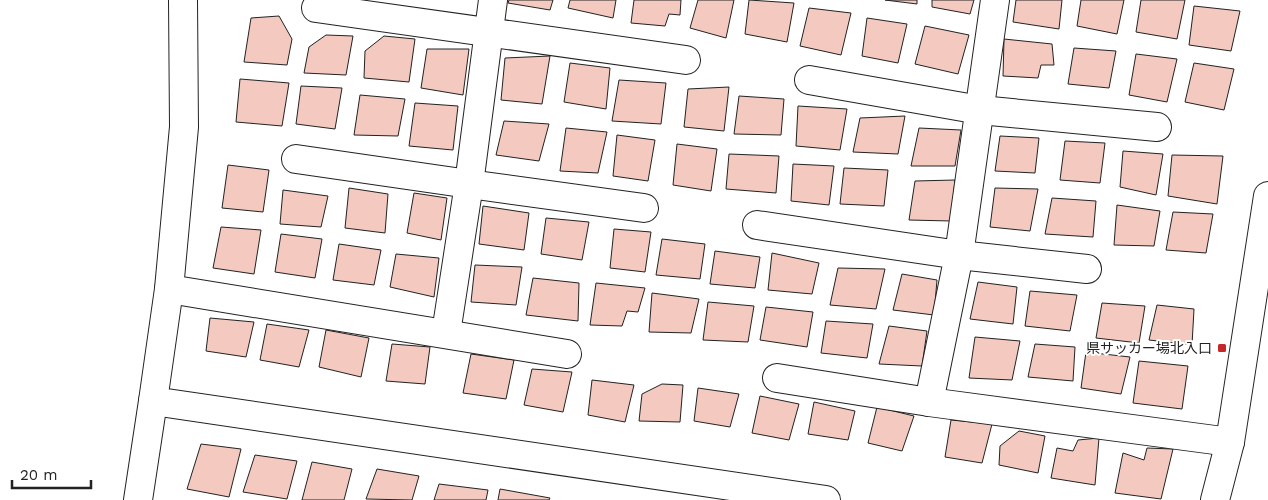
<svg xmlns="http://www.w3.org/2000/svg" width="1268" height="500" font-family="'Work Sans','Noto Sans JP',sans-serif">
	<rect width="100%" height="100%" fill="#fff"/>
	<g fill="#f3c9c0" stroke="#222">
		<path d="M 509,0 L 553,0 L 550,10 L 508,3 Z"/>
		<path d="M 570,0 L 616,0 L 613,18 L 568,8 Z"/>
		<path d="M 634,0 L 681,0 L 680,15 L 669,14 L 665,26 L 631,23 Z"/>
		<path d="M 698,0 L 734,0 L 726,38 L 690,28 Z"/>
		<path d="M 749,0 L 794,3 L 787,42 L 745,34 Z"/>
		<path d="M 885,0 L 917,0 L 917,4 Z"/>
		<path d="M 932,0 L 974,0 L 970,14 L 932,7 Z"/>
		<path d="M 1016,0 L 1062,0 L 1059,29 L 1013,22 Z"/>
		<path d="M 1081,0 L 1124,0 L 1117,34 L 1077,26 Z"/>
		<path d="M 1141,0 L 1185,0 L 1177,39 L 1136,32 Z"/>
		<path d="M 1194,6 L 1240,11 L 1231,51 L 1189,45 Z"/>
		<path d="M 809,8 L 851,13 L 841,55 L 800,46 Z"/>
		<path d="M 279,16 L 292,39 L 287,65 L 244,62 L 251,18 Z"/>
		<path d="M 867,18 L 907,24 L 898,63 L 862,56 Z"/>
		<path d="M 925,26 L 969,35 L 958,74 L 915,64 Z"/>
		<path d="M 326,35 L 353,36 L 346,75 L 304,73 L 309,47 Z"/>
		<path d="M 384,36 L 415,39 L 409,82 L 364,78 L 365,51 Z"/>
		<path d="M 1004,39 L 1052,44 L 1054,65 L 1041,65 L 1038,78 L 1003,76 Z"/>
		<path d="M 1074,48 L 1116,51 L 1109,88 L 1068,84 Z"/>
		<path d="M 427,49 L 469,49 L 463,95 L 421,88 Z"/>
		<path d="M 1136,54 L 1177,59 L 1167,102 L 1129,95 Z"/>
		<path d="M 550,56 L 542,104 L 501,100 L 505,58 Z"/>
		<path d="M 570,63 L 610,68 L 606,109 L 564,102 Z"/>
		<path d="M 1194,63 L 1234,69 L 1224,110 L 1185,102 Z"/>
		<path d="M 240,79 L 289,83 L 282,126 L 236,122 Z"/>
		<path d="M 619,80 L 666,83 L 661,124 L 612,121 Z"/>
		<path d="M 301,86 L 342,88 L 335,129 L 296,124 Z"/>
		<path d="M 729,87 L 724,131 L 684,127 L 688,89 Z"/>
		<path d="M 360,95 L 405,99 L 398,136 L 354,135 Z"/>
		<path d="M 739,96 L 784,99 L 781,135 L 734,134 Z"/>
		<path d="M 415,103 L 458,106 L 453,150 L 409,146 Z"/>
		<path d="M 798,106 L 847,109 L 840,150 L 796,146 Z"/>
		<path d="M 905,116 L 898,154 L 853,152 L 860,118 Z"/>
		<path d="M 504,121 L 549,124 L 539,161 L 496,155 Z"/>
		<path d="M 566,128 L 607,132 L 598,173 L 560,171 Z"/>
		<path d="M 919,128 L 961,130 L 955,166 L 911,166 Z"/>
		<path d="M 617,135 L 655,140 L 648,181 L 613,176 Z"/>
		<path d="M 1000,136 L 1039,138 L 1035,173 L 995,171 Z"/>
		<path d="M 1065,141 L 1105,143 L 1100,183 L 1060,180 Z"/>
		<path d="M 677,144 L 717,149 L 711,191 L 673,185 Z"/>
		<path d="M 1123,151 L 1163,154 L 1156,195 L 1120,187 Z"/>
		<path d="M 729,154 L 779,156 L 776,193 L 726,189 Z"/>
		<path d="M 1172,155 L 1223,156 L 1217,204 L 1168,196 Z"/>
		<path d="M 793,164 L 834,166 L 829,205 L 791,201 Z"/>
		<path d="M 228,165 L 269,170 L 263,212 L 222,208 Z"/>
		<path d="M 844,168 L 888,170 L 884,206 L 840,204 Z"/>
		<path d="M 955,180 L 951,221 L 909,220 L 915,181 Z"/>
		<path d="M 349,188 L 388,194 L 385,233 L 345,228 Z"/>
		<path d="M 995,188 L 1038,189 L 1030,231 L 990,227 Z"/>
		<path d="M 283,190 L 328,196 L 321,227 L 280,224 Z"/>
		<path d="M 414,193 L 447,198 L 441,240 L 407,233 Z"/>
		<path d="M 1052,198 L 1096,201 L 1093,237 L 1045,234 Z"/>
		<path d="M 1117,205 L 1160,211 L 1154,246 L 1114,245 Z"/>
		<path d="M 483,206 L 529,213 L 524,250 L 479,244 Z"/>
		<path d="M 1173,212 L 1213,214 L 1206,253 L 1166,250 Z"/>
		<path d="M 546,218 L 589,222 L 582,260 L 541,254 Z"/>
		<path d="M 221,227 L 261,230 L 254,274 L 213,268 Z"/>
		<path d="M 614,229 L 651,232 L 645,272 L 610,268 Z"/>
		<path d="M 281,234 L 322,239 L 315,278 L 275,272 Z"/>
		<path d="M 662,239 L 705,244 L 700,279 L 656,275 Z"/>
		<path d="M 339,244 L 381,250 L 374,285 L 333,280 Z"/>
		<path d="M 715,251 L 760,257 L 755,288 L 710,284 Z"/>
		<path d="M 772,253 L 819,263 L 812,294 L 768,290 Z"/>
		<path d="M 396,254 L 439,258 L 434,297 L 390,287 Z"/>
		<path d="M 475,265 L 522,267 L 516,305 L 471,302 Z"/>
		<path d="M 838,268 L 885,269 L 876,309 L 830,305 Z"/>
		<path d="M 902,274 L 937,280 L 934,315 L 893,310 Z"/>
		<path d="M 533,278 L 579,283 L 578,321 L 526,315 Z"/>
		<path d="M 978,282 L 1017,287 L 1013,324 L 970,319 Z"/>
		<path d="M 596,283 L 645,288 L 638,312 L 627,311 L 622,326 L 590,325 Z"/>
		<path d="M 1030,291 L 1077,295 L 1070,331 L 1025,326 Z"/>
		<path d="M 652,293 L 699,299 L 691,333 L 649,332 Z"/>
		<path d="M 708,302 L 754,306 L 748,342 L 703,340 Z"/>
		<path d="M 1102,303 L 1145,306 L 1139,343 L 1096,338 Z"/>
		<path d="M 1157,305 L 1194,309 L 1192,345 L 1149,340 Z"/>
		<path d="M 766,307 L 813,312 L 807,347 L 760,340 Z"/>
		<path d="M 210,318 L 254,322 L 246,357 L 206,351 Z"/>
		<path d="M 826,321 L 873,324 L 867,358 L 821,353 Z"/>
		<path d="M 267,324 L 309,330 L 299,367 L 260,360 Z"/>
		<path d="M 889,326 L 927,331 L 922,366 L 879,364 Z"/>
		<path d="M 326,330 L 369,338 L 361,377 L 319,367 Z"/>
		<path d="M 975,337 L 1020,341 L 1012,380 L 969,378 Z"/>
		<path d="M 392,344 L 430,347 L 425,384 L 386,381 Z"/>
		<path d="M 1035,344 L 1075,347 L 1073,381 L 1028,377 Z"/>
		<path d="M 1086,352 L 1130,357 L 1121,394 L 1081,388 Z"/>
		<path d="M 471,354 L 514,360 L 506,399 L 463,393 Z"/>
		<path d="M 1139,361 L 1188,366 L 1182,409 L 1133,403 Z"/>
		<path d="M 532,369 L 572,372 L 563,412 L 524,405 Z"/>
		<path d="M 592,380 L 634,385 L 625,422 L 588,415 Z"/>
		<path d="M 662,384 L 683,385 L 680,422 L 639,421 L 642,394 Z"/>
		<path d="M 698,388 L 739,394 L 730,427 L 694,421 Z"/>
		<path d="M 760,396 L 799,404 L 789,440 L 752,433 Z"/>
		<path d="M 814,402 L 855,411 L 848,440 L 808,434 Z"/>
		<path d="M 877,407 L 914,416 L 902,451 L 868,443 Z"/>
		<path d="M 951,420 L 992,424 L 982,463 L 945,457 Z"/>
		<path d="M 1019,431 L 1045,436 L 1038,473 L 999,465 L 1000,446 Z"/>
		<path d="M 1099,438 L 1095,485 L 1051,478 L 1057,448 L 1073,451 L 1078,440 Z"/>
		<path d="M 201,444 L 241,449 L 229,497 L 187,489 Z"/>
		<path d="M 1147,448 L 1173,449 L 1161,499 L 1115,493 L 1123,453 L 1144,460 Z"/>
		<path d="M 255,455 L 297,461 L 287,499 L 243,492 Z"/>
		<path d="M 312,462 L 352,469 L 344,500 L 302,500 Z"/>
		<path d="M 377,469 L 419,476 L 412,500 L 366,499 Z"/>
		<path d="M 439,484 L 488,490 L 486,500 L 434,500 Z"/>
		<path d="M 500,489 L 550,498 L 549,500 L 498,500 Z"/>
	</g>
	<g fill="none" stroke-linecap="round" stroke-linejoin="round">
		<g stroke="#222" stroke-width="30">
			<g id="minor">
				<path d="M 183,0 L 184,127 L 169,289 L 153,401 L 826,500"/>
				<path d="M 316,8 L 686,60"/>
				<path d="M 809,80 L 980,110 L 1157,127"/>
				<path d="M 296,159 L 469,184 L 644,208"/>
				<path d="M 757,225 L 959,255 L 1087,269"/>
				<path d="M 169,289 L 567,354"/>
				<path d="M 446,333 L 469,184 L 493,0"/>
				<path d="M 777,378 L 929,402 L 1230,442"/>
				<path d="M 929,402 L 959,255 L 995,0"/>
				<path d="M 138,500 L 153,401"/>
				<path d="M 1215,500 L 1230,442 L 1268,196"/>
			</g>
		</g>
		<use href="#minor" stroke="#fff" stroke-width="28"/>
	</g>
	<rect fill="#c62828" stroke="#fff" stroke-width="2" x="1217" y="343" width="10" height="10" rx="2.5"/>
	<g text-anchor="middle" stroke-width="4" stroke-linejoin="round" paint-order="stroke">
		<g font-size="14" fill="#222" stroke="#fff" text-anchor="end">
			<text x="1212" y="353">県サッカー場北入口</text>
		</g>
	</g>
	<path d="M12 480v8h79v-8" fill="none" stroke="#222222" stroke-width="2.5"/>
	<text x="20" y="480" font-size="15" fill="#222222" stroke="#ffffff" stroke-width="4" paint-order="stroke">20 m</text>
</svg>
